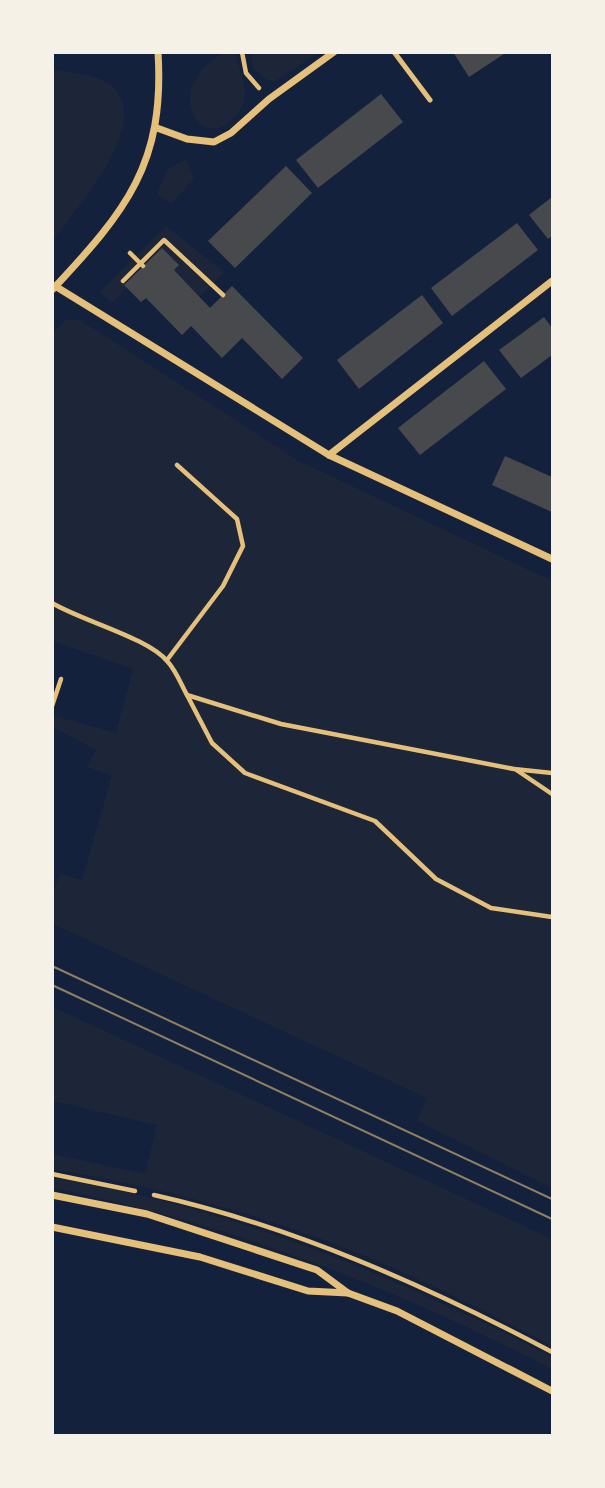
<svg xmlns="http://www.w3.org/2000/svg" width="605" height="1488" font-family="'Roboto Condensed',sans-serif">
	<rect width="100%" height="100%" fill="#14213d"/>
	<g fill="#1d2539">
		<path d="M 224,53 L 236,53 C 238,66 245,82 245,95 C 245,102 241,109 236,115 C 203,158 158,88 224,53 Z"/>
		<path d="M 251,53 L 251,52 L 318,53 L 275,81 L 267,80 L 253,69 Z"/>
		<path d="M 53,70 C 73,73 100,74 115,89 C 150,127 74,210 53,241 Z"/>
		<path d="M 186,159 L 194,179 L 171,204 L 157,194 L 168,169 Z"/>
		<path d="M 166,226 L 224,272 L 200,297 L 174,270 L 179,265 L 162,248 L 124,284 L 127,288 L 113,302 L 99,293 Z"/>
		<path d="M 66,320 L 80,320 L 299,461 L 552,581 L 552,1188 L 417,1121 L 427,1098 L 53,924 L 53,894 L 60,874 L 82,880 L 112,775 L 87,767 L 96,750 L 53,727 L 55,716 L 116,733 L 133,669 L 53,641 L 52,334 Z"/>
		<path d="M 53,1007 L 552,1239 L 552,1346 C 493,1315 432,1284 370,1258 C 270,1216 159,1187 53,1169 L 53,1154 L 145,1174 L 157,1125 L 53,1101 Z"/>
		<path d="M 52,1178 C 229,1206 394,1276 552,1357 L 552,1369 C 391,1286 231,1224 53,1188 Z"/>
	</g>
	<g fill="#48494c">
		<path d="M 453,52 L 507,52 L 469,77 Z"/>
		<path d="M 381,94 L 403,122 L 318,188 L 296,160 Z"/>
		<path d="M 286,166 L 312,193 L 235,268 L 208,241 Z"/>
		<path d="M 552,197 L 552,236 L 548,239 L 529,215 Z"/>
		<path d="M 517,223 L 538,250 L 452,316 L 431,288 Z"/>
		<path d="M 162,248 L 179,265 L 174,270 L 210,308 L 232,286 L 303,358 L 282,379 L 242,338 L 222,358 L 191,326 L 182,335 L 146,298 L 141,302 L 124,285 Z"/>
		<path d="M 422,295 L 443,323 L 359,389 L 337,360 Z"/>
		<path d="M 544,317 L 552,328 L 552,355 L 521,378 L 499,350 Z"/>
		<path d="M 484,361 L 506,389 L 420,455 L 398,428 Z"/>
		<path d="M 505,456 L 552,477 L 552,512 L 492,485 Z"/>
	</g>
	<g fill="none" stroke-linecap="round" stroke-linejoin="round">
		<g stroke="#e5c07b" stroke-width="4.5">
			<path d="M 242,52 L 246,73 L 259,88"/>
			<path d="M 130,253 L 143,266"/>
			<path d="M 123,281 L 164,240 L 223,295"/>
			<path d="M 52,603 C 82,621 149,638 168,662 C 176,671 181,684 187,695 L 281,724 L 514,769 L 552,773"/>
			<path d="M 167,660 L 223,586 L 243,546 L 237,519 L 177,465"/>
			<path d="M 187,695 L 212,743 L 245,773 L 375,821 L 436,879 L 491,908 L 552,917"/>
			<path d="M 52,706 L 61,679"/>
			<path d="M 515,769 L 552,794"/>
			<path d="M 52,1174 L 135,1191"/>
			<path d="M 154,1195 C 292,1226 427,1286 552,1352"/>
		</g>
		<path stroke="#e5c07b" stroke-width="5" d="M 394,52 L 430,100"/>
		<g stroke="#e5c07b" stroke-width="7">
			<path d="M 157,128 L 187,139 L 214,142 L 231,133 L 269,99 L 334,52"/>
			<path d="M 55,286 L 329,455 L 552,559"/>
			<path d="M 53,289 C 126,211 165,164 158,52"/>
			<path d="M 329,455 L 552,281"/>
			<path d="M 52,1195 L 147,1214 L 317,1270 L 348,1293 L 397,1311 L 552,1391"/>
			<path d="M 52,1227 L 200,1257 L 308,1291 L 348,1293"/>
		</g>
		<g stroke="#918062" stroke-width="2">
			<path d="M 52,966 L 552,1199"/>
			<path d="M 52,985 L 552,1219"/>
		</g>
	</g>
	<rect width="605" height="1488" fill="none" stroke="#f6f1e7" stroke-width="108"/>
</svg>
